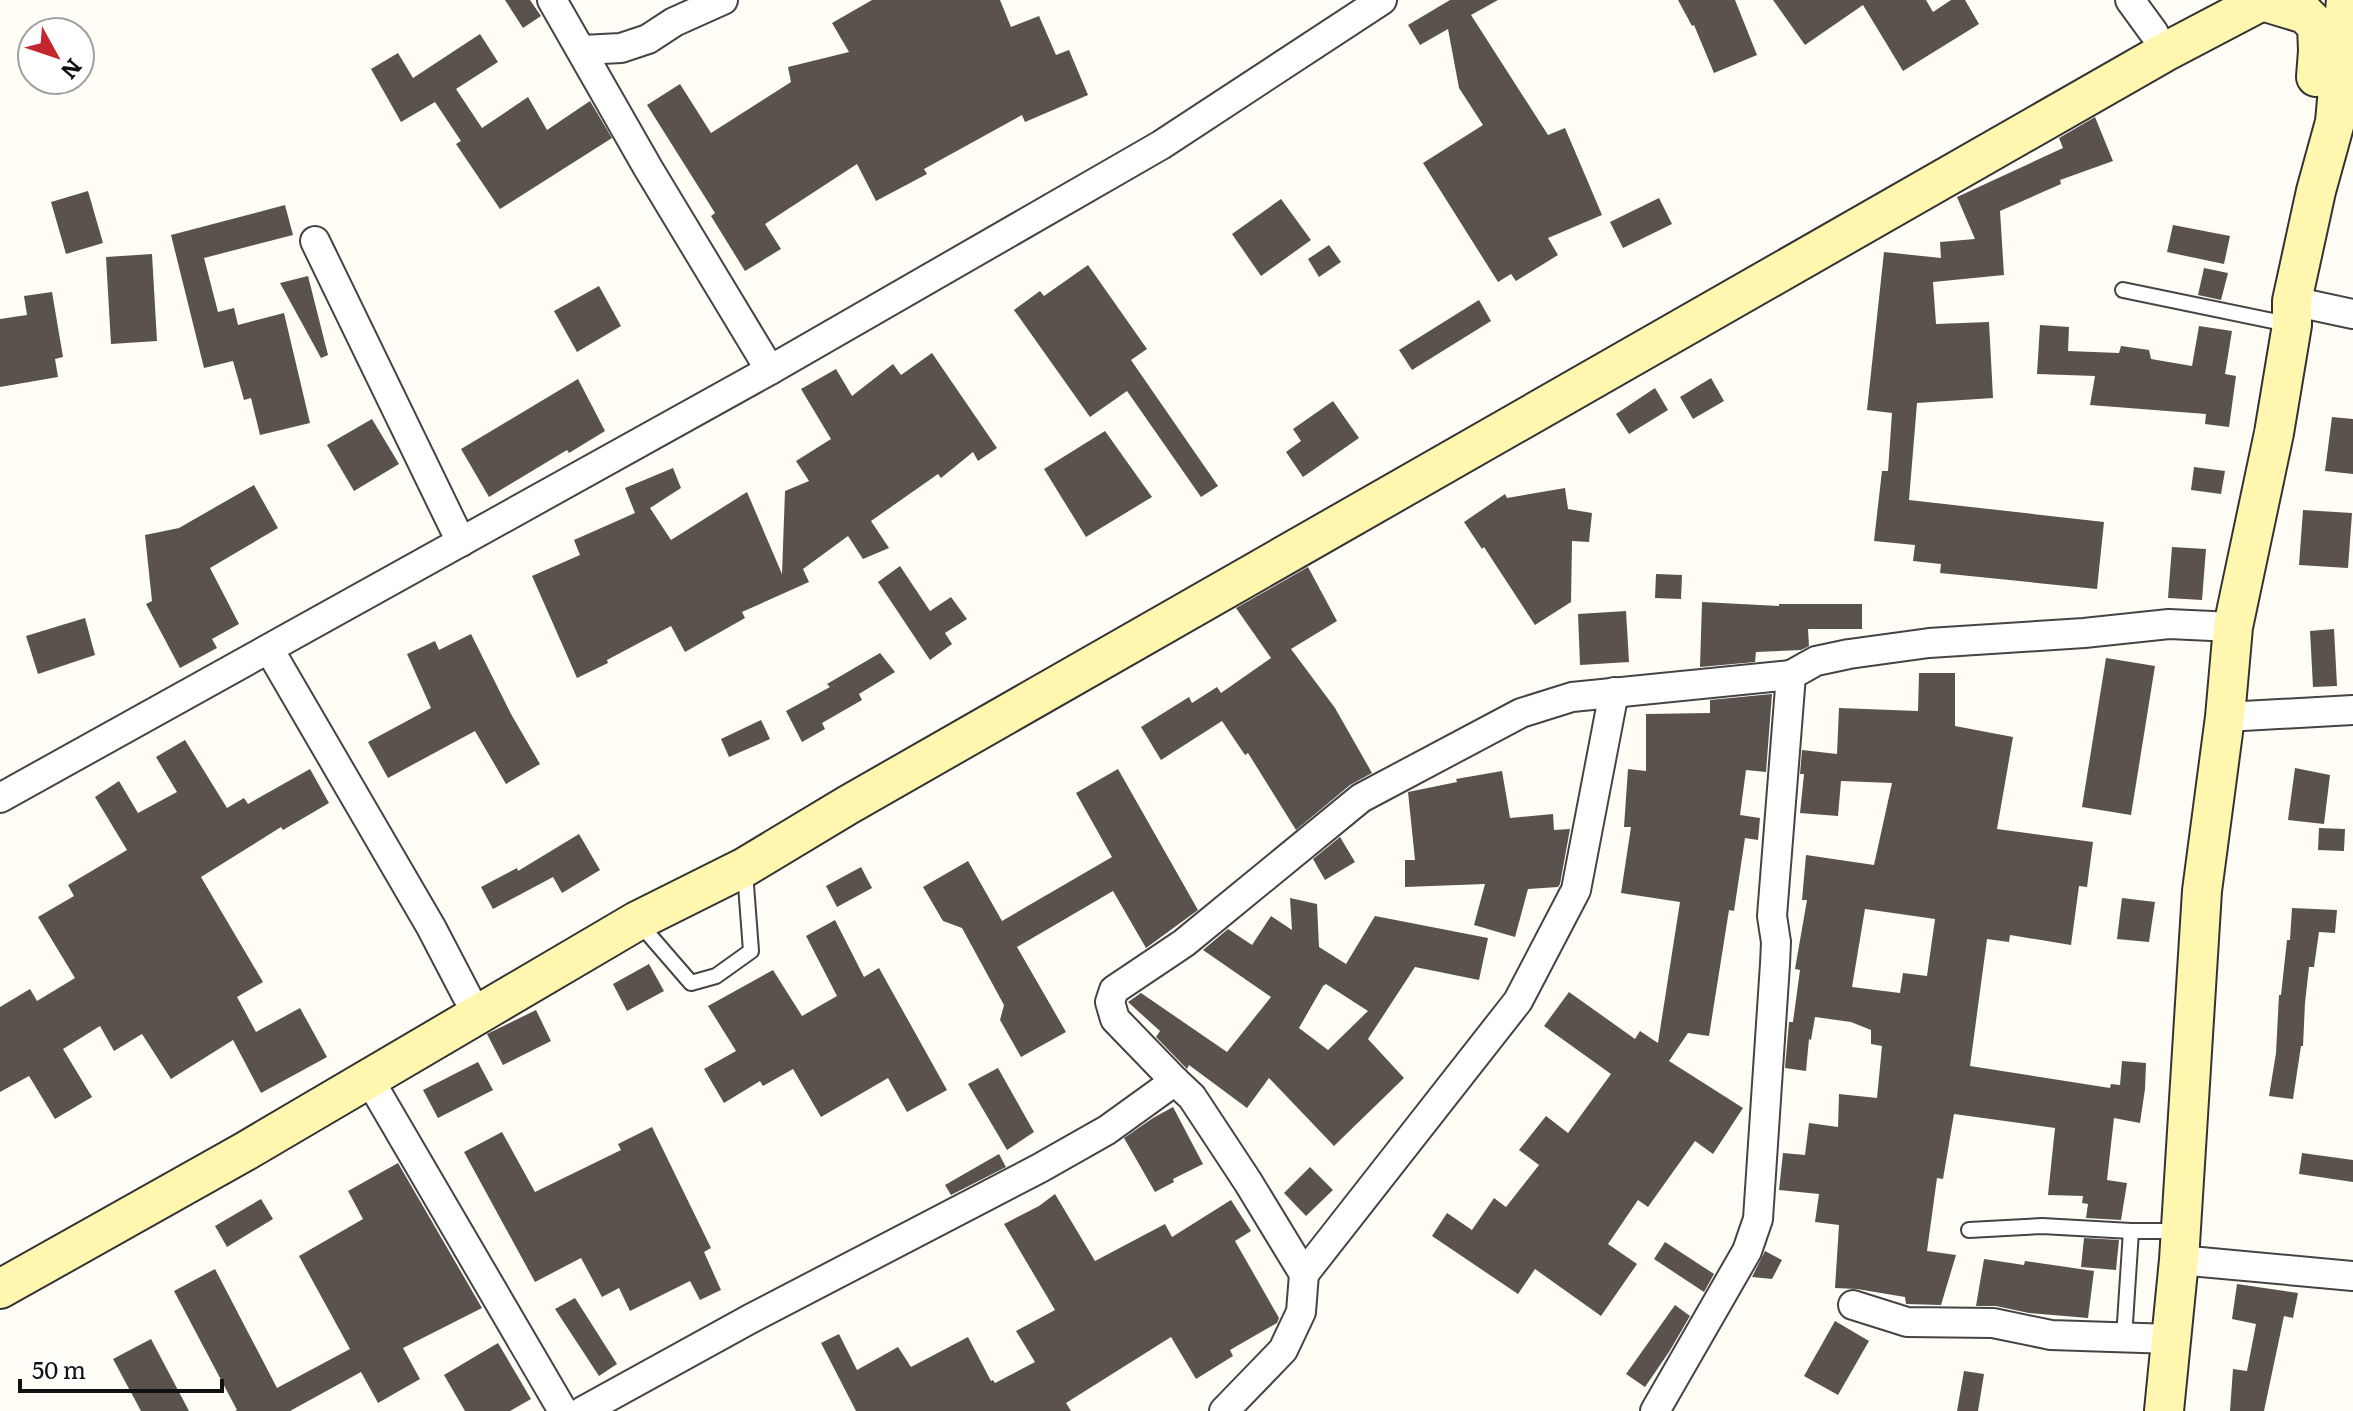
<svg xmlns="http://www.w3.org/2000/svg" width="2353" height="1411" font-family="Literata,serif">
<rect width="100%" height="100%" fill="#fffdf5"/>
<g fill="#5a524d" fill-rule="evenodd">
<polygon points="505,0 530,0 541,16 523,28"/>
<polygon points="872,0 1000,0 1011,27 1039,16 1056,55 1069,50 1088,95 1025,122 1022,115 924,169 927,174 876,201 857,164 765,224 781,249 745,271 711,216 715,213 647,105 680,84 711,133 791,82 788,67 849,52 832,23"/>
<polygon points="1450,0 1498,0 1471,15 1548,135 1565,128 1602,215 1548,238 1558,255 1516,281 1511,274 1498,282 1423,163 1483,125 1459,88 1448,29 1420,45 1408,25"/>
<polygon points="1678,0 1735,0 1757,55 1714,73 1694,25 1692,26"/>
<polygon points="1773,0 1926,0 1933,12 1951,0 1965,0 1979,24 1903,71 1863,5 1805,45"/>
<polygon points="480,34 498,62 456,89 482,128 528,97 547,130 590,101 612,138 500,209 456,144 461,141 435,102 401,122 371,69 398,53 413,78"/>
<polygon points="2095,117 2113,161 2060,180 2061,184 2000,211 2004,275 1933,282 1936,324 1989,322 1993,398 1917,403 1909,500 2104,522 2097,589 1940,573 1941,564 1913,561 1915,545 1874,541 1882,471 1888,471 1892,413 1867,410 1884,252 1941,258 1940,242 1975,239 1957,197 2063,148 2059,138"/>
<polygon points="88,191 103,243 66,254 51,202"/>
<polygon points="1659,198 1672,224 1623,248 1610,222"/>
<polygon points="1281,199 1311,240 1261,276 1232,234"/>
<polygon points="285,205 293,235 204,258 218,312 234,308 238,325 284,313 310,423 260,435 251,398 244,400 233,361 204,368 171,235"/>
<polygon points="2173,225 2230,236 2224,264 2167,252"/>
<polygon points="1329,245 1341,262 1319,277 1308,259"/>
<polygon points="152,254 157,341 111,344 106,257"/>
<polygon points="1088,265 1147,349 1131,360 1218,486 1201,497 1127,391 1090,417 1014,310 1040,291 1044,296"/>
<polygon points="2204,268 2228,273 2221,300 2198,295"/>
<polygon points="308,276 328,355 321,358 280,283"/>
<polygon points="599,286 621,326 577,352 554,311"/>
<polygon points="52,292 63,357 55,359 58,377 0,387 0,319 27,315 24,296"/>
<polygon points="1479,300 1491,321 1412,370 1399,350"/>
<polygon points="2040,325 2069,327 2068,351 2119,353 2121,346 2149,350 2151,359 2192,366 2199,326 2232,331 2225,374 2236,376 2229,427 2205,424 2206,414 2090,405 2095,376 2037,374"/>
<polygon points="932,353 997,448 978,461 973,452 941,478 938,474 871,521 889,548 863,559 848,536 803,569 809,582 742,612 745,618 685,652 671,626 607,660 608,663 577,678 532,576 580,555 574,540 635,513 625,488 673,468 681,488 650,508 671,540 747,492 782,574 785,491 809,481 796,461 831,439 801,389 836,369 852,396 893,364 901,375"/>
<polygon points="1711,378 1724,401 1693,419 1680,397"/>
<polygon points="578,379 605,431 569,453 567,450 489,497 461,449"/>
<polygon points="1655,388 1668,410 1629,434 1616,414"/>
<polygon points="1333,401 1359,438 1303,477 1286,452 1301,441 1293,429"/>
<polygon points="2332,417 2353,419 2353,474 2325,471"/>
<polygon points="372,419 399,464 354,491 327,445"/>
<polygon points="1105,431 1152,497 1086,537 1044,469"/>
<polygon points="2194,467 2225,471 2221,494 2191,490"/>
<polygon points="254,485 278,528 210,568 239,624 212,639 217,648 180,668 146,604 152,601 145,535 179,528"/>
<polygon points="1565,488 1568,509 1592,513 1589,542 1572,541 1571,602 1535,625 1484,547 1482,549 1464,522 1505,494 1507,498"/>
<polygon points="2303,510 2352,513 2348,568 2299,565"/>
<polygon points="2172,547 2206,549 2202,600 2168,598"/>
<polygon points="900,566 930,611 951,597 967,619 945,633 952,644 930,660 878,582"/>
<polygon points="1308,567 1337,621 1291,649 1335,708 1372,773 1350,785 1296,830 1248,753 1245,755 1222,721 1161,760 1141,727 1189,697 1192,703 1217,687 1221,693 1271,658 1236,608"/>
<polygon points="1656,574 1682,575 1681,599 1655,598"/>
<polygon points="1702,602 1779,606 1779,604 1862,604 1862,629 1808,629 1809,646 1801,650 1756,652 1755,662 1700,667"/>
<polygon points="1626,611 1629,662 1580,665 1578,614"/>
<polygon points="85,618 95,655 38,674 26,636"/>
<polygon points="2334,629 2337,686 2313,687 2310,631"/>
<polygon points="471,634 511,714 540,764 506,784 475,731 388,778 368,742 431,708 407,654 435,641 439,650"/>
<polygon points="880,653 895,672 859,694 862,700 822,723 825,729 802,742 786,711 830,687 827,684"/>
<polygon points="2106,658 2155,666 2131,815 2082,807"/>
<path d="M1919 673H1955V726L2013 737 1997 829 2093 842 2087 887 2079 886 2071 945 2010 935 2009 942 1987 939 1970 1066 2110 1088 2111 1084 2120 1085 2122 1061 2146 1063 2145 1089 2140 1123 2114 1118 2107 1180 2127 1183 2121 1220 2086 1218 2088 1204 2082 1203 2083 1196 2048 1195 2055 1128 1954 1114 1943 1179 1937 1178 1927 1251 1956 1255 1941 1305 1906 1304 1905 1297 1857 1289 1835 1288 1839 1225 1815 1222 1819 1194 1779 1190 1783 1153 1805 1155 1809 1123 1838 1127 1839 1094 1877 1098 1882 1046 1871 1044V1030L1851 1022 1815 1017 1811 1040 1809 1039 1806 1071 1785 1068 1789 1022H1793L1800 970 1795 969 1807 900H1802L1806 855 1874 865 1892 783 1841 781 1838 816 1800 813 1804 774H1800L1802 750 1837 754 1839 708 1918 711ZM1865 909 1935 919 1927 976 1903 973 1900 993 1852 987Z"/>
<polygon points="1772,694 1766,772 1746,770 1740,815 1760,818 1758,840 1745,838 1734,911 1729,910 1709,1036 1688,1033 1669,1061 1743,1108 1713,1154 1695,1141 1648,1207 1638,1200 1608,1244 1637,1264 1601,1316 1535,1269 1518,1294 1432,1236 1447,1213 1472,1230 1494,1198 1506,1207 1539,1165 1519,1150 1546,1116 1568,1133 1611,1074 1544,1026 1569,992 1635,1039 1640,1031 1658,1043 1680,902 1621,893 1631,827 1624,827 1628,769 1646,771 1646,714 1710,713 1710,700"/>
<polygon points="761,720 770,739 729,757 721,739"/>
<polygon points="185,740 227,808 244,798 248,804 310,769 329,803 283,830 281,827 201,877 263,982 237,997 256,1032 300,1008 327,1057 261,1093 233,1040 171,1079 142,1034 114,1051 100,1026 63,1049 92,1097 55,1119 29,1076 0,1092 0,1007 30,989 37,1001 75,978 38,917 74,896 68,885 127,850 95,797 119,781 138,813 177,792 156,757"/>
<polygon points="2295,768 2330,775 2324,824 2288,820"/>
<polygon points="1118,769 1198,910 1146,948 1113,891 1017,947 1066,1032 1021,1057 1000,1020 1004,1005 962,928 943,921 923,887 968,861 1002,921 1112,857 1076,793"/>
<polygon points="1502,771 1510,818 1553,814 1554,830 1570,829 1560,884 1558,887 1528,889 1515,937 1474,925 1485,884 1405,887 1405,860 1415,860 1408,792 1457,782 1456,779"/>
<polygon points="2319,828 2345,829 2344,851 2318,850"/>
<polygon points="579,834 600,870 562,893 553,877 493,909 481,887 517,868 518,871"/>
<polygon points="1340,837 1355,862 1325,880 1313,859"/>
<polygon points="861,867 872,888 837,907 826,886"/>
<path d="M1290 898 1317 904 1319 947 1346 964 1375 916 1488 938 1479 980 1415 967 1368 1039 1404 1078 1334 1146 1269 1078 1247 1108 1189 1065 1187 1069 1156 1037 1160 1031 1128 1002 1141 993 1227 1052 1271 997 1203 950 1228 929 1252 945 1271 916 1292 930ZM1326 984 1368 1011 1328 1050 1299 1028 1323 986Z"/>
<polygon points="2122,898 2155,902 2149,942 2117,939"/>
<polygon points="2292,908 2337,910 2335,933 2319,932 2314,967 2309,967 2305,1003 2303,1046 2301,1046 2293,1099 2269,1096 2276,1053 2279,995 2281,995 2287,940 2290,940"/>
<polygon points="835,920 864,977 879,968 947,1090 907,1112 888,1078 821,1117 793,1069 763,1086 760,1081 724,1103 704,1069 736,1051 708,1006 773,970 802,1016 837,996 806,936"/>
<polygon points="649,964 664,991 627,1011 613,984"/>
<polygon points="536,1010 551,1041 503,1065 487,1034"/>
<polygon points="478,1062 493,1090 438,1118 423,1090"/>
<polygon points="998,1068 1034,1132 1007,1150 968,1084"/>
<polygon points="1173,1107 1203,1164 1173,1179 1174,1182 1155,1192 1124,1138 1153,1118"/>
<polygon points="652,1127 711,1248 704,1252 721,1290 700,1300 690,1281 630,1311 619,1288 602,1297 581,1258 535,1282 464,1152 502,1132 535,1192 621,1150 618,1144"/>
<polygon points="2302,1153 2353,1160 2353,1182 2299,1174"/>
<polygon points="999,1154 1006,1167 951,1195 945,1185"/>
<polygon points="398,1163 482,1308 403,1348 420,1379 378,1403 361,1372 290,1411 235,1411 237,1410 174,1291 215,1269 277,1388 350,1349 299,1256 363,1219 348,1191"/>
<polygon points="1310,1167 1333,1190 1306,1216 1284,1193"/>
<polygon points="1055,1194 1095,1261 1165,1224 1172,1237 1231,1200 1251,1231 1235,1241 1279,1318 1277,1323 1230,1350 1233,1356 1196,1379 1171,1337 1066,1403 1071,1411 856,1411 821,1343 839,1334 857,1370 898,1347 911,1367 968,1337 991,1381 993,1380 995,1383 1035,1362 1016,1331 1055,1310 1004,1224 1039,1206"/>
<polygon points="261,1199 273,1219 227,1247 215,1226"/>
<polygon points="2084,1238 2119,1240 2116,1270 2081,1267"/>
<polygon points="1665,1242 1714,1274 1704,1292 1654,1259"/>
<polygon points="1765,1251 1782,1260 1772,1279 1752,1277"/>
<polygon points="1984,1259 2024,1265 2025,1261 2094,1271 2088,1318 2029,1313 1996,1306 1976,1306"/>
<polygon points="2237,1284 2298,1293 2293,1318 2284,1316 2264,1411 2230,1411 2233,1369 2247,1371 2256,1324 2232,1319"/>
<polygon points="575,1298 617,1364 599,1376 555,1309"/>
<polygon points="1675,1305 1690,1316 1669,1352 1645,1387 1626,1374"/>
<polygon points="1835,1321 1869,1341 1838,1395 1804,1376"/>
<polygon points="151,1339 189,1411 141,1411 113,1359"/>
<polygon points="498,1343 531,1399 510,1411 465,1411 444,1375"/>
<polygon points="1964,1371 1984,1374 1978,1411 1957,1411"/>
</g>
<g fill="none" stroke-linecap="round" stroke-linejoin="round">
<defs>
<g id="lane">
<polyline points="2123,290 2292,325"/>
<polyline points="639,923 691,983 716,976 751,951 745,872"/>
<polyline points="1969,1230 2042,1226 2131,1231 2181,1231"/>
<polyline points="2124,1338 2131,1231"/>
</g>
<g id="street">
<polyline points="552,0 648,168 770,370"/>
<polyline points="2130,0 2154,33"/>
<polyline points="582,50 621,48 648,39 674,22 723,0"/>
<polyline points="315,241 461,542"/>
<polyline points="2292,301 2353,314"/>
<polyline points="269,649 431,927 467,996"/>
<polyline points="2225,717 2353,710"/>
<polyline points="0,798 770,370 1161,145 1382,0"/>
<polyline points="369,1079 563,1411"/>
<polyline points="1175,1081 1192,1097 1248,1182 1304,1274 1301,1312 1283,1350 1224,1411"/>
<polyline points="2179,1260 2353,1276"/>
<polyline points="1304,1274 1518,1001 1576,890 1614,692"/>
<polyline points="1853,1305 1907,1322 1993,1323 2051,1335 2172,1339"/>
<polyline points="583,1411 750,1319 1040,1168 1107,1130 1175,1081 1115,1019 1110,1002 1114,990 1184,943 1361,798 1521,713 1572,697 1791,675"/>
<polyline points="1655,1411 1747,1251 1758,1219 1775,964 1776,942 1772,916 1791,675 1816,661 1849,654 1929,643 2084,633 2169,624 2233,627"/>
</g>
<g id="secondary">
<polyline points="2262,1 2305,14 2317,26 2318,51 2316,77"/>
<polyline points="0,1289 244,1152 637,921 745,867 848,805 2165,52 2264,0"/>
<polyline points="2164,1411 2179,1260 2202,891 2225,717 2233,627 2274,433 2292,325 2292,301 2316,191 2335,122 2346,0"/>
</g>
</defs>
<use href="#lane" stroke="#444" stroke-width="18"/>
<use href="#street" stroke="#444" stroke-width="32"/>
<use href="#secondary" stroke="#333" stroke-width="42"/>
<use href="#lane" stroke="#fff" stroke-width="14"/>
<use href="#street" stroke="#fff" stroke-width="28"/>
<use href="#secondary" stroke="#fff6b0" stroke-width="38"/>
</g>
<g transform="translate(56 56) rotate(130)"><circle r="38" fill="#ffffff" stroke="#a0a0a0" stroke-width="2"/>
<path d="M0-6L14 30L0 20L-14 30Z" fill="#c4262e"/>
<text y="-12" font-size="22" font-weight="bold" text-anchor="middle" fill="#111111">N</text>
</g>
<path d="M20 1379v12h202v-12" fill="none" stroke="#111111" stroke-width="4"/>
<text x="32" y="1379" font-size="24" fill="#111111" stroke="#ffffff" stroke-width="6" paint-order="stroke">50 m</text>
</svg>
